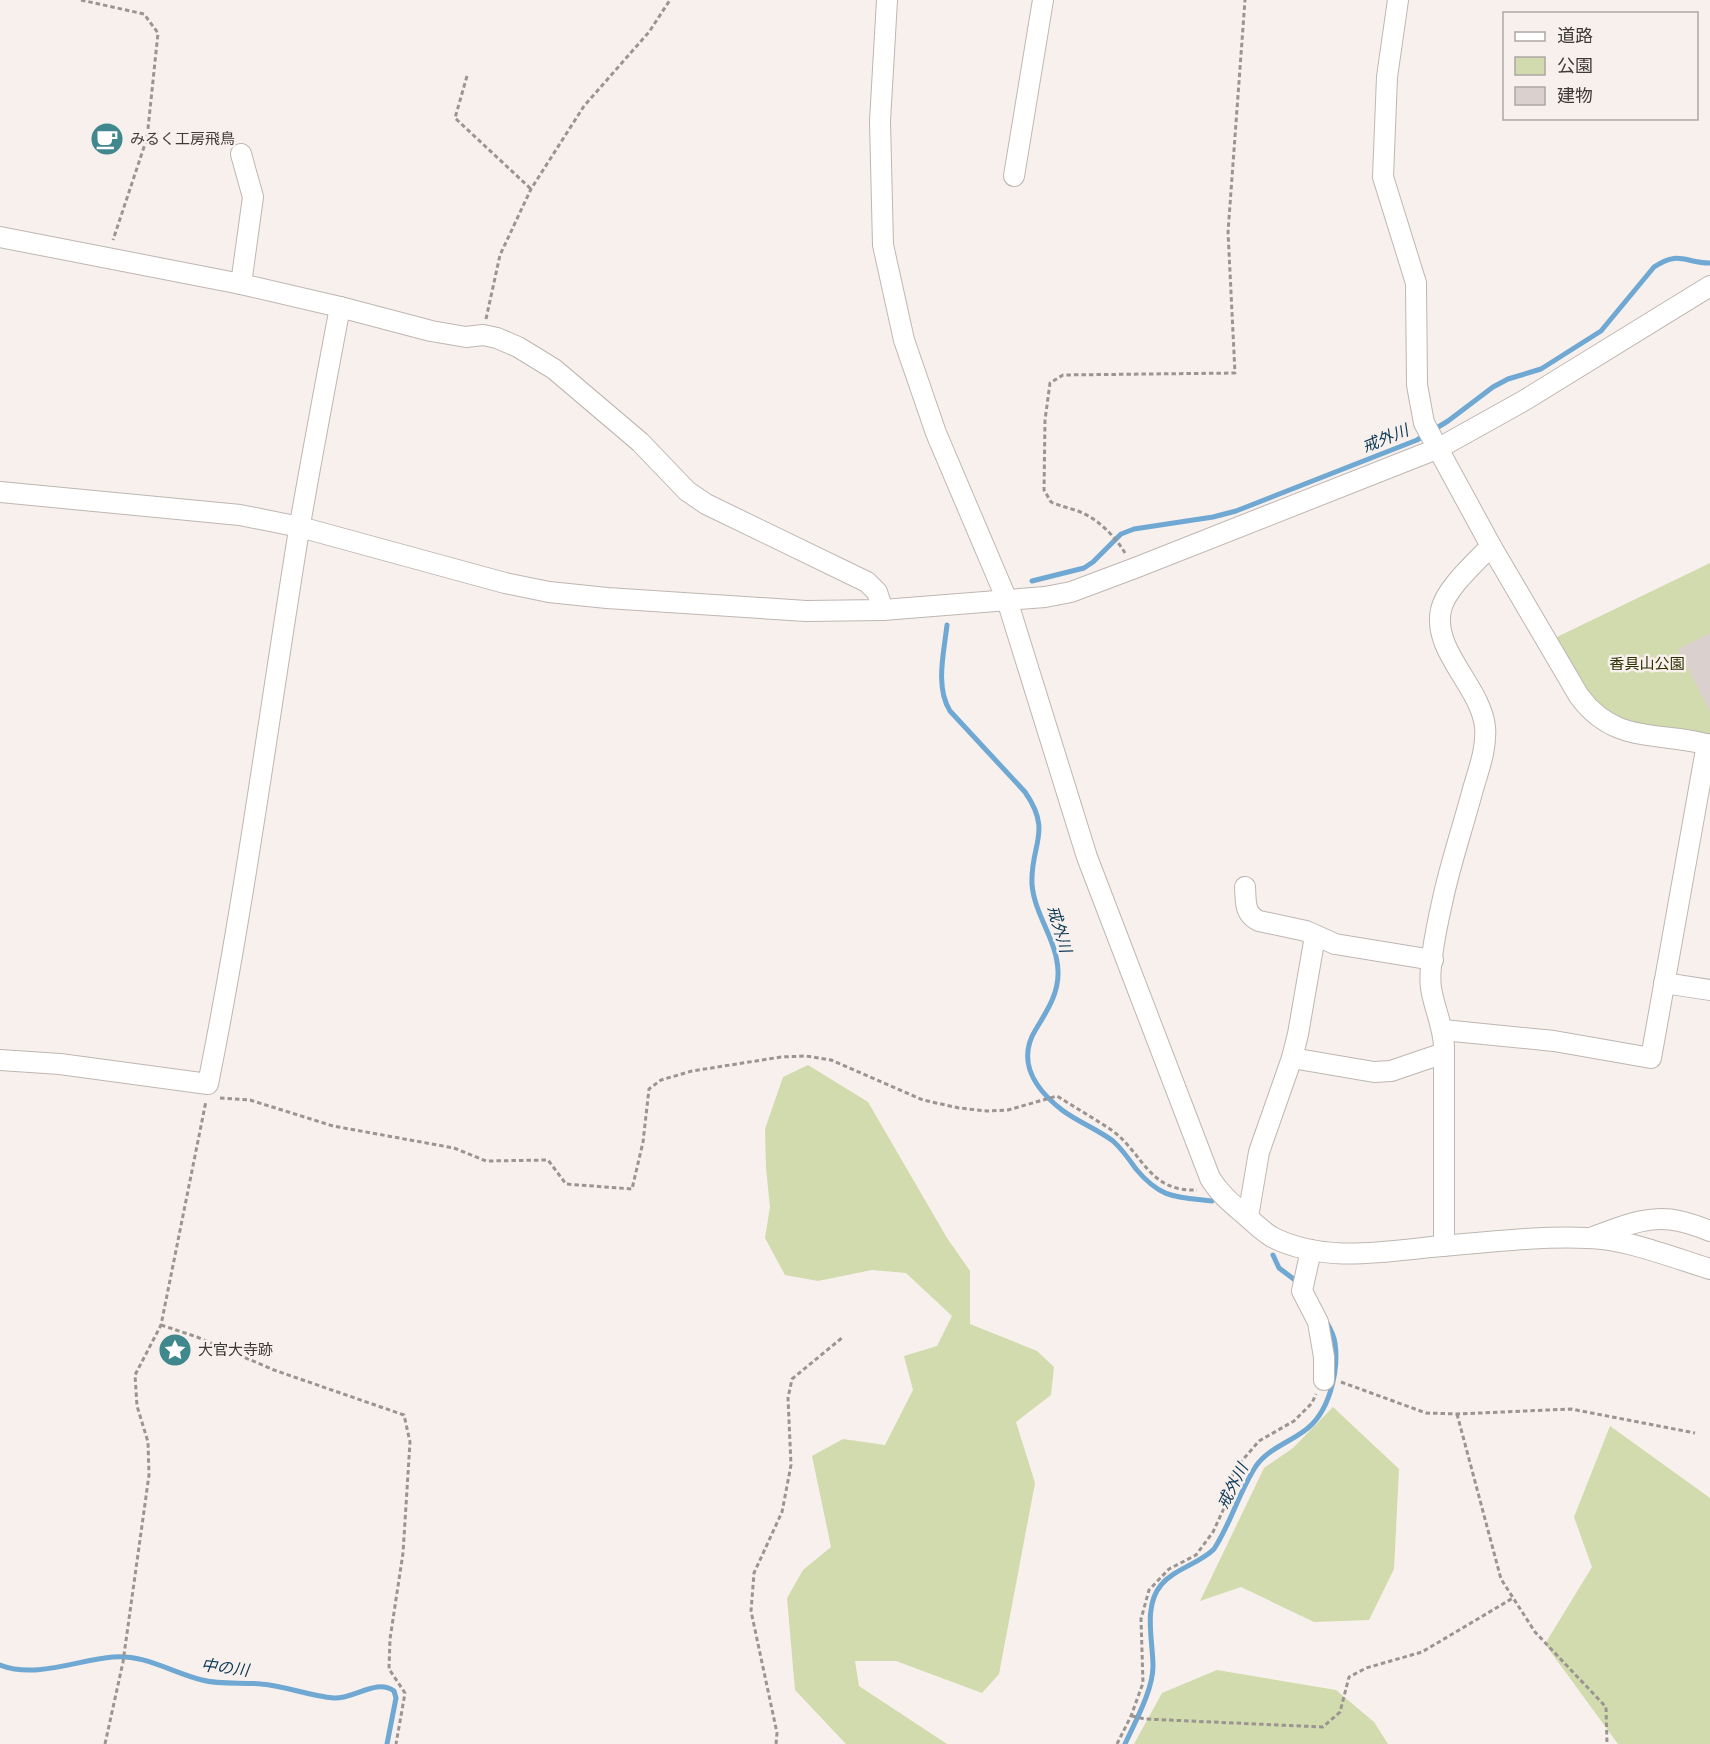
<svg xmlns="http://www.w3.org/2000/svg" width="1710" height="1744" font-family="Montserrat,'Noto Sans JP',sans-serif">
<rect width="100%" height="100%" fill="#f8f0ec"/>
<g fill="#d2dbad">
<polygon points="1710,563 1710,738 1617,724 1591,701 1557,637"/>
<polygon points="808,1065 868,1102 947,1238 970,1271 970,1324 1037,1351 1054,1367 1051,1395 1016,1422 1035,1483 999,1674 982,1693 896,1661 855,1661 859,1686 947,1744 846,1744 795,1690 787,1598 803,1570 831,1547 812,1456 843,1439 885,1445 913,1390 904,1356 937,1346 952,1316 906,1273 872,1270 818,1281 785,1275 765,1238 770,1207 766,1168 765,1129 783,1077"/>
<polygon points="1333,1407 1399,1469 1394,1569 1369,1620 1314,1622 1241,1587 1200,1601 1264,1468 1293,1448"/>
<polygon points="1610,1426 1710,1498 1710,1744 1618,1744 1545,1644 1592,1567 1574,1517"/>
<polygon points="1217,1670 1336,1690 1374,1722 1388,1744 1134,1744 1162,1693"/>
</g>
<g fill="none" stroke-linecap="round" stroke-linejoin="round">
<g stroke="#6fa8d2" stroke-width="5">
<path d="M1032 581 1084 568 1093 562 1121 534 1134 529 1213 517 1236 511 1417 440 1448 421 1493 387 1508 379 1541 369 1601 331 1654 267C1679 250 1685 263 1710 263"/>
<path d="M947 625C944 652 935 687 950 711L1025 792C1053 832 1030 845 1032 884 1034 914 1057 940 1058 971 1059 993 1047 1011 1036 1029 1016 1061 1035 1089 1062 1110 1078 1122 1097 1129 1113 1141 1122 1149 1129 1159 1136 1169 1161 1199 1176 1197 1212 1201"/>
<polyline points="1273,1255 1279,1268 1299,1283"/>
<path d="M0 1665C36 1679 77 1660 113 1657 144 1654 173 1673 202 1680 221 1685 242 1682 261 1684 286 1686 309 1696 334 1698 354 1699 377 1678 394 1691L396 1698 387 1744"/>
<path d="M1125 1744C1135 1722 1153 1690 1153 1666 1153 1641 1143 1606 1161 1585 1174 1569 1199 1564 1214 1549 1231 1523 1239 1492 1256 1466 1268 1449 1288 1443 1304 1431 1329 1414 1339 1372 1335 1343 1334 1335 1330 1328 1326 1321"/>
</g>
</g>
<polygon fill="#dad1ce" points="1710,633 1710,712 1678,649"/>
<g fill="none" stroke-linecap="round" stroke-linejoin="round">
<defs>
<g id="minor">
<path d="M887 0 880 121 883 245 904 340 936 433 1007 600 1087 857 1210 1178C1219 1193 1231 1203 1244 1214 1253 1222 1262 1231 1272 1237 1325 1264 1386 1251 1442 1246 1490 1242 1539 1236 1587 1238 1624 1238 1674 1258 1710 1269"/>
<path d="M1398 0 1387 77 1383 177 1416 283 1417 385 1424 423 1491 546 1579 696C1615 745 1659 731 1710 745"/>
<polyline points="241,154 253,197 241,284"/>
<polyline points="1014,176 1043,0"/>
<polyline points="0,237 241,284 340,307 431,331 466,337 483,335 497,338 518,347 554,369 640,442 687,491 706,504 867,582 877,592 883,610"/>
<polyline points="0,492 240,515 300,527 505,583 549,592 607,598 806,611 883,610 1045,597 1071,592 1135,568 1439,448 1525,400 1710,286"/>
<path d="M1245 887C1246 902 1244 914 1259 921L1306 931 1335 944 1433 960"/>
<polyline points="1664,983 1710,990"/>
<polyline points="1443,1030 1554,1041 1651,1058 1707,744"/>
<polyline points="1292,1058 1374,1072 1391,1071 1444,1053"/>
<path d="M0 1060 60 1064 208 1084C245 900 269 715 299 530 312 455 326 381 340 307"/>
<polyline points="1248,1217 1259,1152 1292,1058 1298,1034 1315,936"/>
<path d="M1593 1237C1621 1227 1649 1214 1679 1221 1689 1223 1700 1227 1710 1231"/>
<path d="M1444 1246V1046C1443 1025 1434 1008 1431 988 1428 967 1437 925 1442 903 1450 864 1463 827 1473 789 1479 769 1487 747 1485 727 1481 687 1432 651 1441 610 1445 589 1476 562 1491 546"/>
<polyline points="1311,1250 1302,1291 1318,1322 1324,1357 1324,1380"/>
</g>
</defs>
<use href="#minor" stroke="#beb6b2" stroke-width="22"/>
<g stroke="#9b9592" stroke-width="3" stroke-dasharray="4.5 3" stroke-linecap="butt">
<polyline points="81,0 144,14 158,33 147,138 113,240"/>
<polyline points="467,76 455,118 531,189"/>
<polyline points="486,319 500,255 531,189 584,106 649,32 670,0"/>
<path d="M1125 553C1115 536 1097 518 1078 511 1069 508 1060 506 1051 502L1044 490 1045 420 1050 383 1063 375 1235 373 1228 232 1245 0"/>
<path d="M220 1098 250 1100 333 1126 454 1148 486 1161 548 1160 566 1184 632 1189 643 1142 649 1089 661 1080 692 1071 781 1057 806 1056 831 1060 923 1100 959 1108 987 1111 1008 1110 1057 1096C1076 1108 1095 1119 1113 1131 1144 1155 1149 1192 1197 1190"/>
<polyline points="161,1325 197,1337 274,1370 404,1415 410,1442 403,1553 390,1639 389,1669 405,1693 396,1744"/>
<polyline points="1341,1382 1426,1413 1457,1414 1571,1409 1695,1433"/>
<polyline points="1457,1414 1501,1579 1535,1632 1606,1707 1607,1744"/>
<polyline points="1132,1716 1145,1719 1323,1727 1340,1712 1349,1677 1366,1668 1422,1652 1513,1598"/>
<polyline points="105,1744 123,1662 149,1475 148,1442 137,1406 135,1375 161,1325 206,1101"/>
<polyline points="776,1744 777,1733 751,1611 754,1573 782,1512 791,1465 788,1398 792,1379 843,1337"/>
<polyline points="1117,1744 1131,1716 1143,1683 1141,1619 1149,1590 1169,1569 1196,1555 1213,1532 1225,1506 1234,1470 1259,1441 1294,1421 1312,1403 1316,1394"/>
</g>
<use href="#minor" stroke="#fff" stroke-width="20"/>
</g>
<defs>
<symbol id="cafe-disc" viewBox="-11 -11 22 22"><circle r="9.5" fill="#40888d" stroke="#f8f0ec"/><path d="M-5.5-4.5H6V0H3Q3 3.5 0 3.5H-2.5Q-5.5 3.5-5.5 0ZM3-3.2v2h1.7v-2ZM-6 4.5H4V6H-6Z" fill="#fff"/></symbol>
<symbol id="sight-disc" viewBox="-11 -11 22 22"><circle r="9.5" fill="#40888d" stroke="#f8f0ec"/><path d="M0-6L1.8-2.2L6-1.7L2.9 1.2L3.7 5.4L0 3.3L-3.7 5.4L-2.9 1.2L-6-1.7L-1.8-2.2Z" fill="#fff"/></symbol>
</defs>
<g fill-rule="evenodd">
<use href="#cafe-disc" x="88" y="120" width="38" height="38"/>
<use href="#sight-disc" x="156" y="1331" width="38" height="38"/>
</g>
<g text-anchor="middle" stroke-width="5" stroke-linejoin="round" paint-order="stroke">
<g font-size="15" fill="#3d3a38" stroke="#f8f0ec" text-anchor="start">
<text x="130" y="144">みるく工房飛鳥</text>
<text x="198" y="1355">大官大寺跡</text>
</g>
<g font-size="15" fill="#2a3000" stroke="#f8f0ec">
<text x="1647" y="669">香具山公園</text>
</g>
<g font-size="16" font-style="italic" fill="#0b3956" stroke="#f8f0ec">
<text transform="translate(1385 438) rotate(-22)" y="6">戒外川</text>
<text transform="translate(1060 929) rotate(74)" y="6">戒外川</text>
<text transform="translate(1232 1486) rotate(-63)" y="6">戒外川</text>
<text transform="translate(225 1667) rotate(7)" y="6">中の川</text>
</g>
</g>
<rect x="1503" y="12" width="195" height="108" fill="#f8f0ec" stroke="#ada7a4" stroke-width="1.5"/>
<rect x="1515" y="32" width="30" height="9" fill="#ffffff" stroke="#ada7a4" stroke-width="1.5"/>
<text x="1557" y="42" font-size="18" fill="#3d3a38">道路</text>
<rect x="1515" y="57" width="30" height="18" fill="#d2dbad" stroke="#ada7a4" stroke-width="1.5"/>
<text x="1557" y="72" font-size="18" fill="#3d3a38">公園</text>
<rect x="1515" y="87" width="30" height="18" fill="#dad1ce" stroke="#ada7a4" stroke-width="1.5"/>
<text x="1557" y="102" font-size="18" fill="#3d3a38">建物</text>
</svg>
